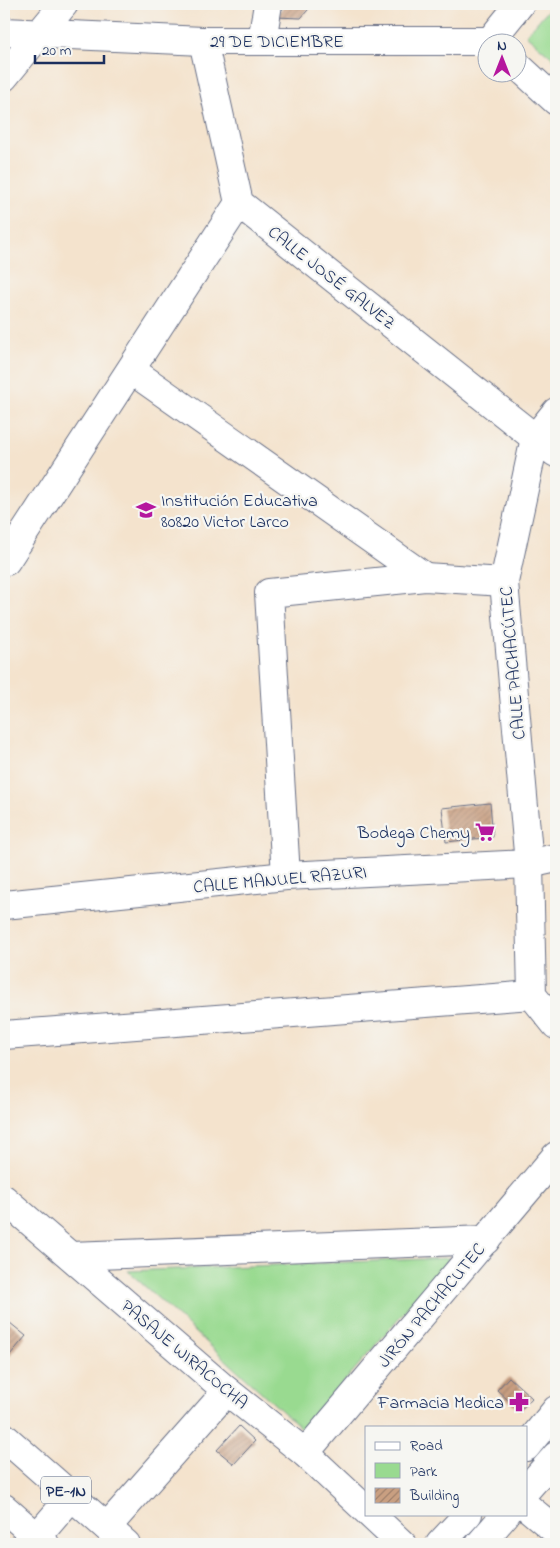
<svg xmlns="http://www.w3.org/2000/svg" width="560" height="1548" font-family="'Indie Flower',sans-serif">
<defs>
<pattern id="building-hatch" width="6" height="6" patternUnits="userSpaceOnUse" patternTransform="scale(1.25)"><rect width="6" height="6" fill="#c99f81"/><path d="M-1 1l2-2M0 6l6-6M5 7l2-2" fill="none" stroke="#a2826d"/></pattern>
</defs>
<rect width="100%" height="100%" fill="#f6f6f2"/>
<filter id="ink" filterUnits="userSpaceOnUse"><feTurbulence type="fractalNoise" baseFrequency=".02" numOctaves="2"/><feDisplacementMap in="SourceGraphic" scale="10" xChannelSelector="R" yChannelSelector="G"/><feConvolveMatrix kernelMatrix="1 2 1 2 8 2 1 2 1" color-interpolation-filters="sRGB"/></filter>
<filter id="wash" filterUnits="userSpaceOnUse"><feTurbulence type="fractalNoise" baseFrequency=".0096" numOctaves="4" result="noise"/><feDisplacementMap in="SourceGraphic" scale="20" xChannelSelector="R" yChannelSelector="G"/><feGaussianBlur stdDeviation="1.12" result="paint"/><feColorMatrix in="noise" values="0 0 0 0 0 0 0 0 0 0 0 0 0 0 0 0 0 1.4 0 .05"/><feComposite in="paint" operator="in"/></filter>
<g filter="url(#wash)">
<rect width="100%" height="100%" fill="#f4e3cd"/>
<g fill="#99da90" stroke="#5a8477">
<polygon points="553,4 556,4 556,61 526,35"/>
<polygon points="450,1258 303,1430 128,1271"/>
</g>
<g id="blocks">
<g fill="url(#building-hatch)">
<polygon points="287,4 313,4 301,18 275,17"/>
<polygon points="490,803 493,837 446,842 442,808"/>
<polygon points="4,1318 26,1336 4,1362"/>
<polygon points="509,1377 532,1398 520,1411 497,1390"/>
<polygon points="239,1426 255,1441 234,1464 217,1450"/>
</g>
</g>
</g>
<g filter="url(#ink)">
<use href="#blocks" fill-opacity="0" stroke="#676e85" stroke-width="1"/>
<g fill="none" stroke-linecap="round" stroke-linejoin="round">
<defs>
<g id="minor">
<polyline points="4,32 203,41 490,41"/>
<polyline points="203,41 239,203 535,438 556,453"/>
<polyline points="262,41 268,4"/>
<polyline points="490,41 520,4"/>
<polyline points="518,66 556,101"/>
<polyline points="4,77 64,4"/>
<polyline points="131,370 425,577"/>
<polyline points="556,412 535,438 504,582 529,864 532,995 556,1025"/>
<polyline points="4,561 6,561 239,203"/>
<polyline points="286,876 269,593 425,577 504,582"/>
<polyline points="4,905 286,876 529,864 556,858"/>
<polyline points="4,1035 532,995"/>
<polyline points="4,1199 227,1391 305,1453 366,1510"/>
<polyline points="71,1256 486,1240"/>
<polyline points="526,1447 556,1410"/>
<polyline points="305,1453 556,1156"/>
<polyline points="526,1490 556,1456"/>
<polyline points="526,1506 556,1531"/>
<polyline points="4,1508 45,1544"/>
<polyline points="370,1514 402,1544"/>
<polyline points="107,1527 227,1391"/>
<polyline points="31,1544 72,1496"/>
<polyline points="440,1544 468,1514"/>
<polyline points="480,1544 506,1514"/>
</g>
<polyline id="highway" points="4,1437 126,1544"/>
</defs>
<use href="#minor" stroke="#676e85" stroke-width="30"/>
<use href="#highway" stroke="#676e85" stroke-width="30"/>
<use href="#minor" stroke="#fff" stroke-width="28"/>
<use href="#highway" stroke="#fff" stroke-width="28"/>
</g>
</g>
<defs>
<symbol id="school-bare" viewBox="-9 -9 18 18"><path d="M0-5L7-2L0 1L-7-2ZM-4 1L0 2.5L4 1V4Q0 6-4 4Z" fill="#b5179e" stroke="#f6f6f2" stroke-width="2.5" paint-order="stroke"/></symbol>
<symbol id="supermarket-bare" viewBox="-9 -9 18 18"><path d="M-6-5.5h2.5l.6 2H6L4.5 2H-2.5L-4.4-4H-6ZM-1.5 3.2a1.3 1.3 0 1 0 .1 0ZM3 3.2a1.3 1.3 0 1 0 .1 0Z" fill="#b5179e" stroke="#f6f6f2" stroke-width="2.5" paint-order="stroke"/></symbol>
<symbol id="pharmacy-bare" viewBox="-9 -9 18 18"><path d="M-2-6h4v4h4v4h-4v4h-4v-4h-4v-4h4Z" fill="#b5179e" stroke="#f6f6f2" stroke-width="2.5" paint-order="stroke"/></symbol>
</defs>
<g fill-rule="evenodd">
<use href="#school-bare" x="132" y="496" width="28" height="28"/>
<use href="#supermarket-bare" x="471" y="818" width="28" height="28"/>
<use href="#pharmacy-bare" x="505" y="1388" width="28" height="28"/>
</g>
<g text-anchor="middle" stroke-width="4.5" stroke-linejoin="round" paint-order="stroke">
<rect fill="#f6f6f2" stroke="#5d6b8a" stroke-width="1" x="41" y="1476.5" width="50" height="27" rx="4"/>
<g font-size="16" font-weight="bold" fill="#1b2f5e">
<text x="66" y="1496">PE-1N</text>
</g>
<g font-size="18" fill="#1b2f5e" stroke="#f6f6f2">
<text x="277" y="47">29 DE DICIEMBRE</text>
<text transform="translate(332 277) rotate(38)" y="6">CALLE JOSÉ GALVEZ</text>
<text transform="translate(512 663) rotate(-95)" y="6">CALLE PACHACÚTEC</text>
<text transform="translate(280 879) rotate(-5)" y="6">CALLE MANUEL RAZURI</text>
<text transform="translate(431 1305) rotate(-50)" y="6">JIRÓN PACHACUTEC</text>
<text transform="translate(185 1354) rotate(40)" y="6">PASAJE WIRACOCHA</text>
</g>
<g font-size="18" fill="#1b2f5e" stroke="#f6f6f2" text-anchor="end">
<text x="161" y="506" text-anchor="start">Institución Educativa<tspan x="161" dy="21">80820 Victor Larco</tspan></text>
<text x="470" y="838">Bodega Chemy</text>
<text x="504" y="1408">Farmacia Medica</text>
</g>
</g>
<rect width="560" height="1548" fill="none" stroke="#f6f6f2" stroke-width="20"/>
<rect x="365" y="1426" width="162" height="90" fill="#f6f6f2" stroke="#9ea6b7"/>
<rect x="375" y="1442" width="25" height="8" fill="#ffffff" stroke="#9ea6b7"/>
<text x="410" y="1450" font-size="15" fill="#1b2f5e">Road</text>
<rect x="375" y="1463" width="25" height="15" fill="#99da90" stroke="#9ea6b7"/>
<text x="410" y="1476" font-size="15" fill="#1b2f5e">Park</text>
<rect x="375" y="1488" width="25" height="15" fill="url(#building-hatch)" stroke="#9ea6b7"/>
<text x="410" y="1500" font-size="15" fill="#1b2f5e">Building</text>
<g transform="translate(502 58)"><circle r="24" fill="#f6f6f2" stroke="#9ea6b7"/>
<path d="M0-4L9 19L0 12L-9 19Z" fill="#b5179e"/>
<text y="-8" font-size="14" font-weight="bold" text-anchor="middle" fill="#1b2f5e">N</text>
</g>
<path d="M35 55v8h69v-8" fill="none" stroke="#1b2f5e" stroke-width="2.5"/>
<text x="42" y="55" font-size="15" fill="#1b2f5e" stroke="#f6f6f2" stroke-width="4" paint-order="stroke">20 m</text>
</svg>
